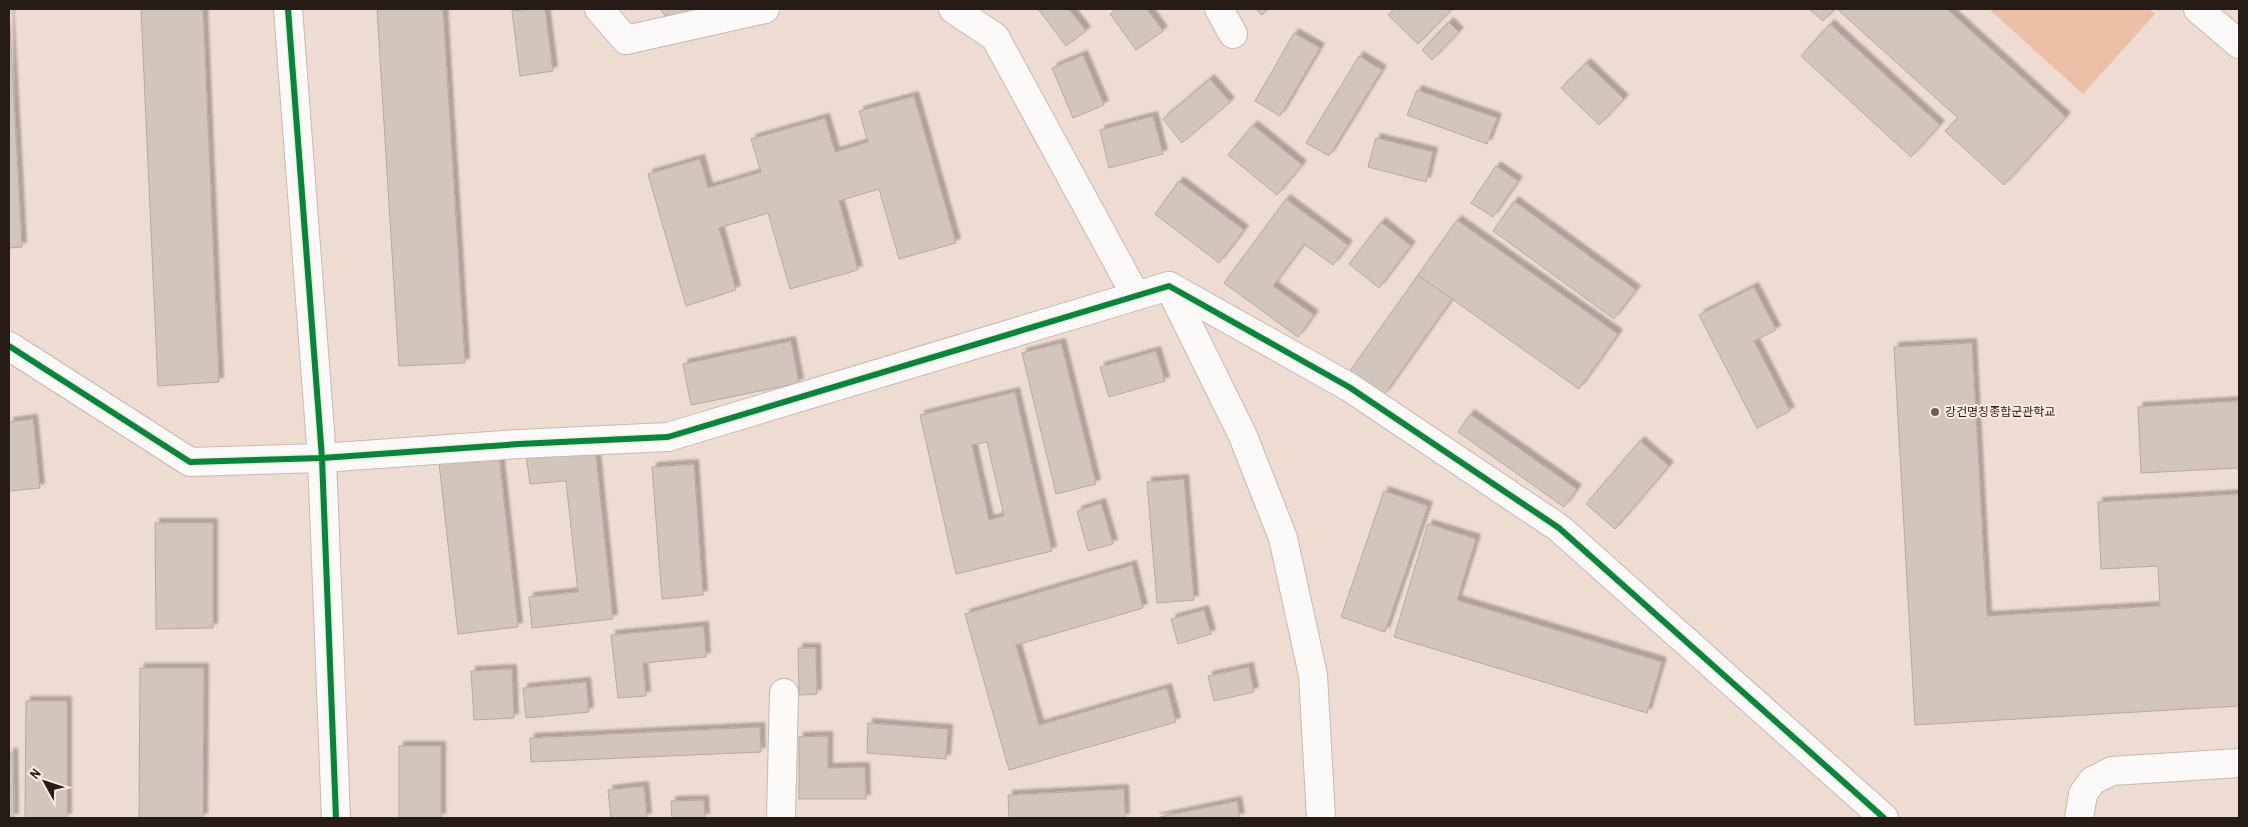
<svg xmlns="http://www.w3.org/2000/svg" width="2248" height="827" font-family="'Archivo Narrow','Noto Sans KR',sans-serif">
<defs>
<filter id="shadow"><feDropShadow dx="4.5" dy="-4.5" stdDeviation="1" flood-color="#0004"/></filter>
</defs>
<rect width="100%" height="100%" fill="#eedcd2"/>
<polygon fill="#ecc0a6" points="1989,9 2149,9 2155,14 2083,94"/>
<g fill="#d2c5bc" stroke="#b7a9a1" fill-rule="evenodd" filter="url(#shadow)">
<polygon points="9,9 22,247 9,248"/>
<polygon points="141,9 203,9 219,382 158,386"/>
<polygon points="377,9 443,9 465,363 399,366"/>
<polygon points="531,9 545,9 553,71 520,76 512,11"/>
<polygon points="660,9 690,9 671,23"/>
<polygon points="1038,9 1069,9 1086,31 1066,46"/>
<polygon points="1117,9 1147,9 1163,31 1136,50 1110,14"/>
<polygon points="1256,9 1268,9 1262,15"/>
<polygon points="1394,9 1452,9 1418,44 1388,15"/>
<polygon points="1809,9 1835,9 1823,21"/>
<polygon points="1837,9 1947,9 2066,117 2004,185 1945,131 1958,118"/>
<polygon points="1449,22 1459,32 1432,60 1422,50"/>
<polygon points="1830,24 1940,125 1911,157 1801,56"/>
<polygon points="1294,33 1320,48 1280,116 1255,101"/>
<polygon points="1083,55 1104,105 1073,118 1052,68"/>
<polygon points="1359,56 1382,70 1329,156 1306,143"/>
<polygon points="1586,63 1624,99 1599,125 1561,88"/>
<polygon points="1210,79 1230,102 1182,143 1163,119"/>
<polygon points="1417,90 1497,118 1487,144 1407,115"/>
<polygon points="914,96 956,243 899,259 879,189 839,201 858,270 790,289 768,213 719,228 736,290 686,306 648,174 700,159 708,188 761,172 751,139 825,118 835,152 868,142 859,111"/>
<polygon points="1153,116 1163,154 1109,168 1100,130"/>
<polygon points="1253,125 1302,165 1277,195 1228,155"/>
<polygon points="1376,138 1433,152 1426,182 1368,167"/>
<polygon points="1496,166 1518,181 1493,217 1471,203"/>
<polygon points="1179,181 1244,230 1219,263 1155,214"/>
<polygon points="1286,199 1348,245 1333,265 1304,244 1273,286 1314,315 1298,337 1224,283"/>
<polygon points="1514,201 1636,290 1614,319 1493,231"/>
<polygon points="1457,220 1618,334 1579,389 1418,275"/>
<polygon points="1381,222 1411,246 1379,288 1349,264"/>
<polygon points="1418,275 1452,299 1384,395 1350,371"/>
<polygon points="1754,287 1776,330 1754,341 1790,411 1757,428 1699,315"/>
<polygon points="791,341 799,383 691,405 683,364"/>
<polygon points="1061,343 1096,484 1056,494 1022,353"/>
<polygon points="1972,343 1987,616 2160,606 2158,566 2101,569 2098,502 2239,494 2239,706 1915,725 1894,347"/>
<polygon points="1156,351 1165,381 1109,397 1100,367"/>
<path d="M1015 392 1052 551 956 574 920 415ZM987 442 1004 516 989 520 972 445Z"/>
<polygon points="2239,401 2239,468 2141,473 2138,407"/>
<polygon points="1470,414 1577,489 1564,507 1458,432"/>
<polygon points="33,419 40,488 9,491 9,422"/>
<polygon points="1640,441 1669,466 1615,529 1586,504"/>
<polygon points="595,447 613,619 532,628 529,597 578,592 566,481 530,484 526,455"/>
<polygon points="499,456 518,627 458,634 439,463"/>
<polygon points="694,464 703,595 662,599 652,467"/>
<polygon points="1184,479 1194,600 1157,603 1147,482"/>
<polygon points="1384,491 1428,506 1385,632 1341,617"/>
<polygon points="1101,503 1113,544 1088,551 1077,511"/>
<polygon points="155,523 213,523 213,628 156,629"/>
<polygon points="1428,524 1476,539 1457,600 1662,662 1647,713 1394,637"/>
<polygon points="1132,565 1143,608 1016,645 1039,725 1167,688 1176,722 1009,770 965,614"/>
<polygon points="1204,610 1211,634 1178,644 1171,619"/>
<polygon points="704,626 706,657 643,663 646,696 618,698 611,635"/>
<polygon points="798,648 816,648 817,694 799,695"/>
<polygon points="1249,667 1254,692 1214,701 1208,676"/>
<polygon points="140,668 204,668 203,818 139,818"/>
<polygon points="512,669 514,718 474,720 471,671"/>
<polygon points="586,682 589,712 526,718 523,688"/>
<polygon points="26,701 67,701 67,818 25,818"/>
<polygon points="868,723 948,729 946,759 867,753"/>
<polygon points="760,727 761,752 531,762 530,738"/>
<polygon points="828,736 828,768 865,767 866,799 799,799 799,737"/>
<rect x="399" y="746" width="42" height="72"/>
<polygon points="9,753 13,753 14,818 9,818"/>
<polygon points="644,786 647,818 611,818 608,790"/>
<polygon points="1124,789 1125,818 1009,818 1008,795"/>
<polygon points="704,800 705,818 672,818 671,801"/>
<polygon points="1237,801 1240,818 1155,818"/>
</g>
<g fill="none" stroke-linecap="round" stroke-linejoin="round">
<defs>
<g id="minor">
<polyline points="288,9 322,458 336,818"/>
<polyline points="599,9 626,40 765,9"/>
<polyline points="953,9 995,37 1136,296"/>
<polyline points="1219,9 1233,34"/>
<polyline points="2198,9 2239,44"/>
<polyline points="1169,286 1243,436 1283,538 1313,675 1321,818"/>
<polyline points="9,346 190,462 322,458 519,444 668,437 1169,286 1349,387 1559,528 1884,818"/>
<polyline points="781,818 784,693"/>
<polyline points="2079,818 2083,794 2092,781 2112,771 2239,763"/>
</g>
</defs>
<use href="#minor" stroke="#c7b9b1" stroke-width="30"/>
<use href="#minor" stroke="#fcfaf8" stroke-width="28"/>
<defs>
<g id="cycleway">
<polyline points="288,9 322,458 336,818"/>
<polyline points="9,346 190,462 322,458 519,444 668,437 1169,286 1349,387 1559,528 1884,818"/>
</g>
</defs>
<use href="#cycleway" stroke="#fde9de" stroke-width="9"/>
<use href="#cycleway" stroke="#00873e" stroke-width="6"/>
</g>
<circle fill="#6d5f57" stroke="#fde9de" stroke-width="2" cx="1935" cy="412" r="5"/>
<g text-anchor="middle" stroke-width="4" stroke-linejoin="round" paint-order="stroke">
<g font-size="12" fill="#271c15" stroke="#fde9de" text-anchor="start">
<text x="1945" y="416">강건명칭종합군관학교</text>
</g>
</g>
<rect width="2248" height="827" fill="none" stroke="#271c15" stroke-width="20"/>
<g transform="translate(45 782) rotate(310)" stroke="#fde9de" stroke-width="4" paint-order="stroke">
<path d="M0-4L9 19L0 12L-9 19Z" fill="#271c15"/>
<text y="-8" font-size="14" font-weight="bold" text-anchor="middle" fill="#271c15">N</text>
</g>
</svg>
